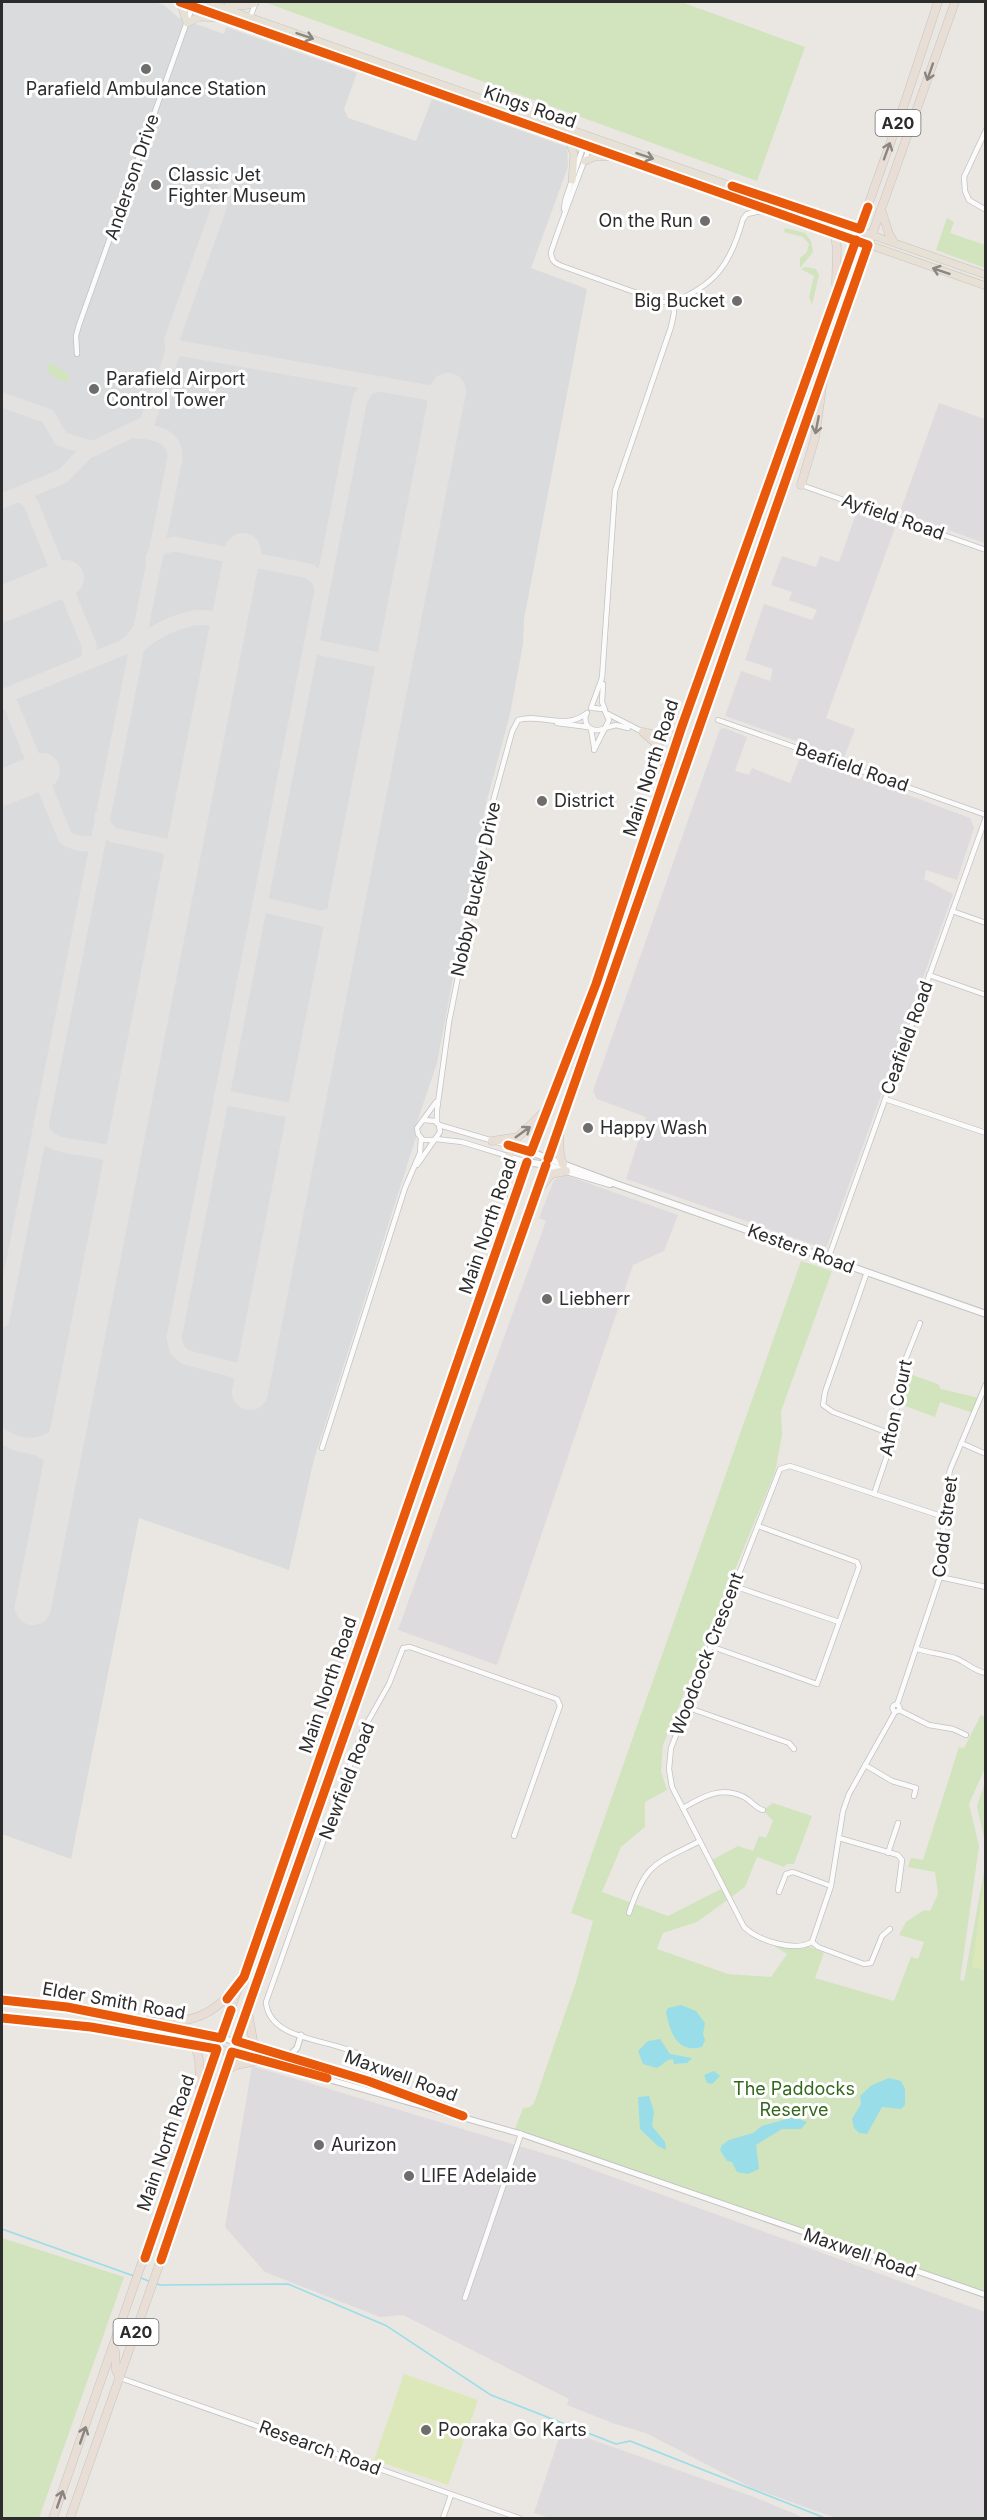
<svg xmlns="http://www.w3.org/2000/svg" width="987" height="2520" font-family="Inter,sans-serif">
<rect width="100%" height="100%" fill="#eae6e2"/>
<g fill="#dddbdd">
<polygon points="939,403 985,419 984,543 900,512"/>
<polygon points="857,511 896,525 826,718 855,729 844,758 725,716 741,671 770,681 773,669 745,660 764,604 812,620 817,610 789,600 792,592 771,585 782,556 816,567 820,556 839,562"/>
<polygon points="724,728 747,737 735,771 749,775 752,768 790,783 801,755 970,818 974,828 957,880 926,870 924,879 953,894 827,1246 823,1248 626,1179 646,1117 597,1099 593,1091 720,729"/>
<polygon points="565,1175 678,1215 664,1251 633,1265 497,1665 398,1630 546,1221 539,1218 554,1180"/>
<polygon points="252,2066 566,2160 985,2312 985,2518 836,2518 752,2488 646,2433 615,2424 567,2405 569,2399 403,2315 380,2317 265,2272 225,2227"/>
<polygon points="562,2429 754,2497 802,2517 802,2518 550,2518 534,2513"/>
</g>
<polygon fill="#dadbdd" points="2,2 154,2 164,5 179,18 224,34 226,27 357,73 344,109 348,118 416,141 432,99 567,147 568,167 531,268 587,289 524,619 523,644 510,714 485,808 437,1063 415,1128 416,1137 314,1459 289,1570 139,1518 71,1859 2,1834"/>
<g fill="#d1e4bd">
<polygon points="264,2 681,2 805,47 757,181"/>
<polygon points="947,218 954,222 950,233 985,245 985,268 936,250"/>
<polygon points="785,228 805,233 811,241 813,252 800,268 800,258 807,252 809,244 803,237 784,232"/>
<polygon points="805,267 816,269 819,275 812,305 809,297 814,276 801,269"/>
<polygon points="49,363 69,374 67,382 60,381 47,371"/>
<polygon points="801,1261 832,1271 781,1411 782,1435 775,1472 663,1745 661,1771 667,1790 645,1802 645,1827 621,1847 602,1892 668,1916 723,1888 710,1861 738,1846 753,1851 759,1836 766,1838 773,1821 763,1810 773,1803 812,1816 794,1864 787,1864 784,1867 757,1857 745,1887 697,1922 663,1933 657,1949 728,1974 771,1977 787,1954 773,1945 811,1947 824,1953 815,1978 894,2001 911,1957 918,1959 924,1942 899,1935 906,1922 924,1910 930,1911 938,1894 935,1872 908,1867 911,1858 923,1860 959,1747 964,1748 981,1715 985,1717 985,1768 969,1804 979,1846 960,1980 964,1981 985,1866 985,1842 977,1806 985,1782 985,2296 514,2132 523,2108 530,2107 534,2103 576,1982 593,1921 571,1913"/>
<polygon points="901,1371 938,1384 941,1389 979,1398 973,1413 940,1402 935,1417 897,1403"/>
<polygon points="2,2238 124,2277 39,2518 2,2518"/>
</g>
<g fill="#dce8ba">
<polygon points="985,1874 986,1874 985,1970 972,1967"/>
<polygon points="404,2374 478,2400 448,2485 374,2460"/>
</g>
<g fill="#99dde8">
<path d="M681 2005 696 2011 705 2023 703 2034 705 2040 702 2047C677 2054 670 2032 666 2012L668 2008Z"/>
<polygon points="660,2039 670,2054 692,2058 687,2063 674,2064 673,2059 668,2060 657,2068 643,2064 638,2051 648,2041"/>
<polygon points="714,2071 720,2076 712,2084 707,2083 704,2075"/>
<polygon points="889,2078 901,2081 905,2089 905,2105 901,2109 882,2107 867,2134 859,2133 854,2128 852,2119 861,2104 860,2096 872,2085"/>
<polygon points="649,2096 654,2112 652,2126 665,2142 666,2150 658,2146 640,2129 638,2097"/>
<polygon points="794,2117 807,2122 801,2129 782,2129 756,2145 759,2169 748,2174 737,2172 732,2162 727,2161 720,2150 722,2145 729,2140 753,2133 762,2126"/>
</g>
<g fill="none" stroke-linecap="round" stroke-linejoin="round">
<g stroke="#99dde8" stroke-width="1.5">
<polyline points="2,2229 134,2276"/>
<polyline points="141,2278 151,2282"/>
<polyline points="155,2283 160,2285 288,2284 387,2326 491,2395 616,2444 630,2441 825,2518"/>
</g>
<g stroke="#e4e2e0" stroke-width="15">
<polyline points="172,342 179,348 447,396"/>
<polyline points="429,393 440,401 444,414"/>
<polyline points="2,400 48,416 61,439 93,449"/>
<polyline points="17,495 24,496 30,502 89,645 90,656 85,663"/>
<polyline points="2,501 63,476 86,452 147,423 173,352 172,339 226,188"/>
<path d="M225 554C248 565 233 599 230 619"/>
<polyline points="153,558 161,547 174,544 309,571 319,578 322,591"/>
<path d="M30 593C44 587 58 583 57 566"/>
<polyline points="311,646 394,663"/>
<path d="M135 651C145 632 210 601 223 628 229 641 219 674 216 688"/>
<polyline points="2,697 122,648 132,641 138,632"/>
<path d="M2 698 11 705 65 837C72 843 90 847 97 841"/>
<path d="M7 786C21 780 33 773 44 787"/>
<polyline points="102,816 104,826 113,835 175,848 185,838 198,781"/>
<path d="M167 848C189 860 173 902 169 923"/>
<polyline points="260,904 332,921 339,934 335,961"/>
<path d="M325 917C346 915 347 897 351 880"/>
<polyline points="221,1097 305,1113"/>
<path d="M41 1123C43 1161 113 1136 119 1167 122 1181 112 1211 109 1226"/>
<path d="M105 1153C131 1152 133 1106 137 1086"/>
<path d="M2 1320 175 458C175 435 153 431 134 431"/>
<path d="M235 1370C259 1370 259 1341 263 1322"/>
<polyline points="253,1375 185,1357 177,1350 174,1338 360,399 368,387 381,384"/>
<polyline points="2,1436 15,1443 33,1447"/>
<path d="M24 1445C71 1449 73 1401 81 1366"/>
<path d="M37 1448C72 1461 53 1504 48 1531"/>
</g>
<g stroke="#e4e2e0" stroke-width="36">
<polyline points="2,604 66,578"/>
<polyline points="2,788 42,771"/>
<polyline points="250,1392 448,391"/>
<polyline points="33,1607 243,551"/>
</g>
<defs>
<g id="minor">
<polyline points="247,25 256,2"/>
<polyline points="986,130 964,177 965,191 969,200 986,210"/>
<path d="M590 137V146C577 181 563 216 551 252 551 260 554 263 562 266L662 302H673"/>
<polyline points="564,209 565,201 584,144 590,137"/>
<polyline points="77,354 76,336 79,325 194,2"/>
<polyline points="801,485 986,550"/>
<polyline points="603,684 602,702 605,710"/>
<path d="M591 708 602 678 615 491 671 327 674 313 673 302C716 285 731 263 743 219L747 214 766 210"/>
<polyline points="592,708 604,709 609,720 594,750"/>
<path d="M586 714C583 725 591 733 603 729"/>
<polyline points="608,714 643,732"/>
<polyline points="718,720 986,815"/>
<polyline points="557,723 588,727"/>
<polyline points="605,728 616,725 628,728"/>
<polyline points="591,729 594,747"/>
<polyline points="952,911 986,923"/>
<polyline points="929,975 986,995"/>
<polyline points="885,1099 986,1133"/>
<path d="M437 1123V1110L449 1022 492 805 512 732 518 720C541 713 565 731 587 713"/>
<polyline points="439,1125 531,1152"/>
<polyline points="436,1139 462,1142 527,1162"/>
<polyline points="434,1140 423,1140 418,1134 417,1128 436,1102"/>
<polyline points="417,1165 440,1132 439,1125 435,1121 424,1120"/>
<polyline points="828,1259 986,817"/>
<polyline points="867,1272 825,1392 823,1405 833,1412 894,1435"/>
<polyline points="961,1443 986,1454"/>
<polyline points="322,1448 405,1188 420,1153 421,1138"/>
<polyline points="874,1494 894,1435 900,1373 920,1323"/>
<polyline points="940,1577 986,1587"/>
<polyline points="734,1586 839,1622"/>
<polyline points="710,1646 817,1684 859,1567 857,1562 758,1526"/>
<path d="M917 1649C930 1653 943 1654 955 1658 966 1662 975 1672 986 1673"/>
<circle cx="896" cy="1708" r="3.5"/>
<polyline points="897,1705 940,1577 946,1489 950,1470 986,1384"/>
<polyline points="686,1707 789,1743 794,1749"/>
<polyline points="899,1710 929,1725 953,1729 966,1735"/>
<polyline points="865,1765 892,1781 916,1788 914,1796"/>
<path d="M683 1808C704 1796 721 1786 744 1797 752 1801 755 1808 763 1810"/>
<polyline points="839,1838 898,1855 902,1860 898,1890"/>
<polyline points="888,1853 898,1823"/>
<polyline points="779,1892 786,1874 793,1872 831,1886"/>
<path d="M629 1913C646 1862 655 1864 700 1841"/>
<path d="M812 1942C794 1952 759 1941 744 1927L672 1787 669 1769 671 1748 780 1469 790 1466 944 1517"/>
<polyline points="812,1942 831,1886 843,1811 849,1794 895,1712"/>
<polyline points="812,1942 818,1947 864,1964 871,1963 882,1936 890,1929"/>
<path d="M368 2081 371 2065C368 2062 364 2058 360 2055 334 2039 269 2042 266 2002L362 1732 389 1684 403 1648 410 1647 557 1699 560 1706 514 1836"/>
<polyline points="465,2298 521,2134"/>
<polyline points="120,2378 519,2518"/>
<polyline points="443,2518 451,2495"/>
</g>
<g id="tertiary">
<polyline points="221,2038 295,2057 436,2105"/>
<polyline points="232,2052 521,2134 986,2295"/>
<polyline points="289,2056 297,2048 301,2035"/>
</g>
<g id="secondary">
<polyline points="531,1152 616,1184 986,1314"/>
<polyline points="527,1162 546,1165 610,1184"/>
</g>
<g id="primary">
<polyline points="180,2 986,286"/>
<polyline points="180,2 187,23 199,17 218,18"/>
<polyline points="206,2 986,275"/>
<polyline points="228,5 243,6 255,3"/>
<polyline points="568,139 574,154 572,180"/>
<polyline points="585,161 594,157 615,157"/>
<polyline points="2,2000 67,2007 221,2038"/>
<polyline points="2,2018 134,2033 232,2052"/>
</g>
<g id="trunk">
<polyline points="881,209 889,234 893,241"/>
<polyline points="834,232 837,248 836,284"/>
<polyline points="801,485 815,438 823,380"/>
<polyline points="643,732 659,746 665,772"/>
<polyline points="647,733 666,737 676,735 679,730"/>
<polyline points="559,1135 560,1156 563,1164"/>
<polyline points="492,1141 518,1137 543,1113"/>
<polyline points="509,1156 512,1198"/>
<polyline points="541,1187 551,1174 566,1171"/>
<polyline points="248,2012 254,2046"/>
<path d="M142 2021C185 2023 209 2022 237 1985"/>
<polyline points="195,2045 199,2059 200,2088"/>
<polyline points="226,2071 236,2065 262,2060"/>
<polyline points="115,2351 116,2370 120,2378"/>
<polyline points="53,2518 201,2093 458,1365 527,1162 596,984 682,726 906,99 938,2"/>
<polyline points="70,2518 736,626 817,389 955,2"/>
</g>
</defs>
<use href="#minor" stroke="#c3c3c3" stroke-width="6"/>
<use href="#tertiary" stroke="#c3c3c3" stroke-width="7"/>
<use href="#secondary" stroke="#c3c3c3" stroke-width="8"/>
<use href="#primary" stroke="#c6c4c2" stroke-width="8"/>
<use href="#trunk" stroke="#c6c4c2" stroke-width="9"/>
<use href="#minor" stroke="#fcfbfb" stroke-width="4.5"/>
<use href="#tertiary" stroke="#fcfbfb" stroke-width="5"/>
<use href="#secondary" stroke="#fcfbfb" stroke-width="6"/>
<use href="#primary" stroke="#e7e0d5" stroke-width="7"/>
<use href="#trunk" stroke="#e8ded5" stroke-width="8"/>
<defs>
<g id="cycleway">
<polyline points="180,2 868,245 548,1159"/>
<polyline points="732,186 860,229 868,207"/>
<polyline points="508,1145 531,1152 596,984 682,726 856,240"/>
<polyline points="227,1999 244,1977 527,1162"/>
<polyline points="2,2000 67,2007 221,2038 231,2010"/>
<polyline points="2,2018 91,2027 217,2049 145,2258"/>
<polyline points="463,2116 368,2081 236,2041 546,1165"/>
<polyline points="161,2260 232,2052 327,2078"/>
</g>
</defs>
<use href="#cycleway" stroke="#fff" stroke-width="13"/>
<use href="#cycleway" stroke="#e8590c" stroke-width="9"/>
</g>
<defs><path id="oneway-shaft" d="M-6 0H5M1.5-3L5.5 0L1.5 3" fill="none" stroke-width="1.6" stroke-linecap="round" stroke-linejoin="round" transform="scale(1.5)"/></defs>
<g stroke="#8a8680">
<use href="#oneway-shaft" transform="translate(305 36) rotate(19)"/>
<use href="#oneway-shaft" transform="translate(645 156) rotate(19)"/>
<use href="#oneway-shaft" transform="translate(941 271) rotate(-161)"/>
</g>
<g stroke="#8a8580">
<use href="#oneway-shaft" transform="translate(930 72) rotate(109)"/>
<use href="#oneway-shaft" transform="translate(887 151) rotate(-70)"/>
<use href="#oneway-shaft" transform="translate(817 425) rotate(101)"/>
<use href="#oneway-shaft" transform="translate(523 1132) rotate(-36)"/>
<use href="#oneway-shaft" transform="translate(83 2435) rotate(-71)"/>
<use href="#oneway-shaft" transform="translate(60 2499) rotate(-71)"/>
</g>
<g fill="#6e6d6c" stroke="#fff" stroke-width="2">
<circle cx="146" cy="69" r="6"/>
<circle cx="156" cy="185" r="6"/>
<circle cx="705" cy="221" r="6"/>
<circle cx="737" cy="301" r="6"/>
<circle cx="94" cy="389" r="6"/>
<circle cx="542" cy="801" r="6"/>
<circle cx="588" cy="1128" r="6"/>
<circle cx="547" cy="1299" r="6"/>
<circle cx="319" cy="2145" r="6"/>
<circle cx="409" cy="2176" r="6"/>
<circle cx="426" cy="2430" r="6"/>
</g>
<g text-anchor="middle" stroke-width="6" stroke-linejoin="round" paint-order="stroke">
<g fill="#fff" stroke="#6b6b6b" stroke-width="1.5">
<rect x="875.5" y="110" width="45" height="26" rx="4.5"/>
<rect x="113.5" y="2319" width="45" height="26" rx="4.5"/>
</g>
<g font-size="16" font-weight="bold" fill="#2c2c2c">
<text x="898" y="129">A20</text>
<text x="136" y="2338">A20</text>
</g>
<g font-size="18" fill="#2c2c2c" stroke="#fff" text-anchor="start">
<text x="146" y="95" text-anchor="middle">Parafield Ambulance Station</text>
<text x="168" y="181">Classic Jet<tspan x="168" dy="21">Fighter Museum</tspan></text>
<text x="693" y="227" text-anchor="end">On the Run</text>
<text x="725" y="307" text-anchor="end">Big Bucket</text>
<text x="106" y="385">Parafield Airport<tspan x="106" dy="21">Control Tower</tspan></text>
<text x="554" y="807">District</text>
<text x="600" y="1134">Happy Wash</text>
<text x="559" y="1305">Liebherr</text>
<text x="331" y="2151">Aurizon</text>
<text x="421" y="2182">LIFE Adelaide</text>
<text x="438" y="2436">Pooraka Go Karts</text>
</g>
<g font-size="18" fill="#2c2c2c" stroke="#fff">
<text transform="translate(530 107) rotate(19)" y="6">Kings Road</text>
<text transform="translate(132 177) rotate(-71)" y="6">Anderson Drive</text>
<text transform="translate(893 517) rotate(19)" y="6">Ayfield Road</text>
<text transform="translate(852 767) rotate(19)" y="6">Beafield Road</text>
<text transform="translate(651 768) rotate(-72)" y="6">Main North Road</text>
<text transform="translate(476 889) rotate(-78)" y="6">Nobby Buckley Drive</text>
<text transform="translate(907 1038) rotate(-70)" y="6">Ceafield Road</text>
<text transform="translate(488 1226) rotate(-71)" y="6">Main North Road</text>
<text transform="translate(801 1249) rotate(20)" y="6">Kesters Road</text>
<text transform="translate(896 1408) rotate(-78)" y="6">Afton Court</text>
<text transform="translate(945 1527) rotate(-83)" y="6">Codd Street</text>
<text transform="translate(707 1654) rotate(-69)" y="6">Woodcock Crescent</text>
<text transform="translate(328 1685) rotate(-71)" y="6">Main North Road</text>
<text transform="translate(347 1781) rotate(-69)" y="6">Newfield Road</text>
<text transform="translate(114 2001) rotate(10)" y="6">Elder Smith Road</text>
<text transform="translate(401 2076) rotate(20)" y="6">Maxwell Road</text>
<text transform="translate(166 2143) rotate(-71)" y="6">Main North Road</text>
<text transform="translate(860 2253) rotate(19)" y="6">Maxwell Road</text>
<text transform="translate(320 2448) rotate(20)" y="6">Research Road</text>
</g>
<g font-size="18" fill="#35681d" stroke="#fff">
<text x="794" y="2095">The Paddocks<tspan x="794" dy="21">Reserve</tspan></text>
</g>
</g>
<rect width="987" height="2520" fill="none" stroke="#2c2c2c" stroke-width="6"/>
</svg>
